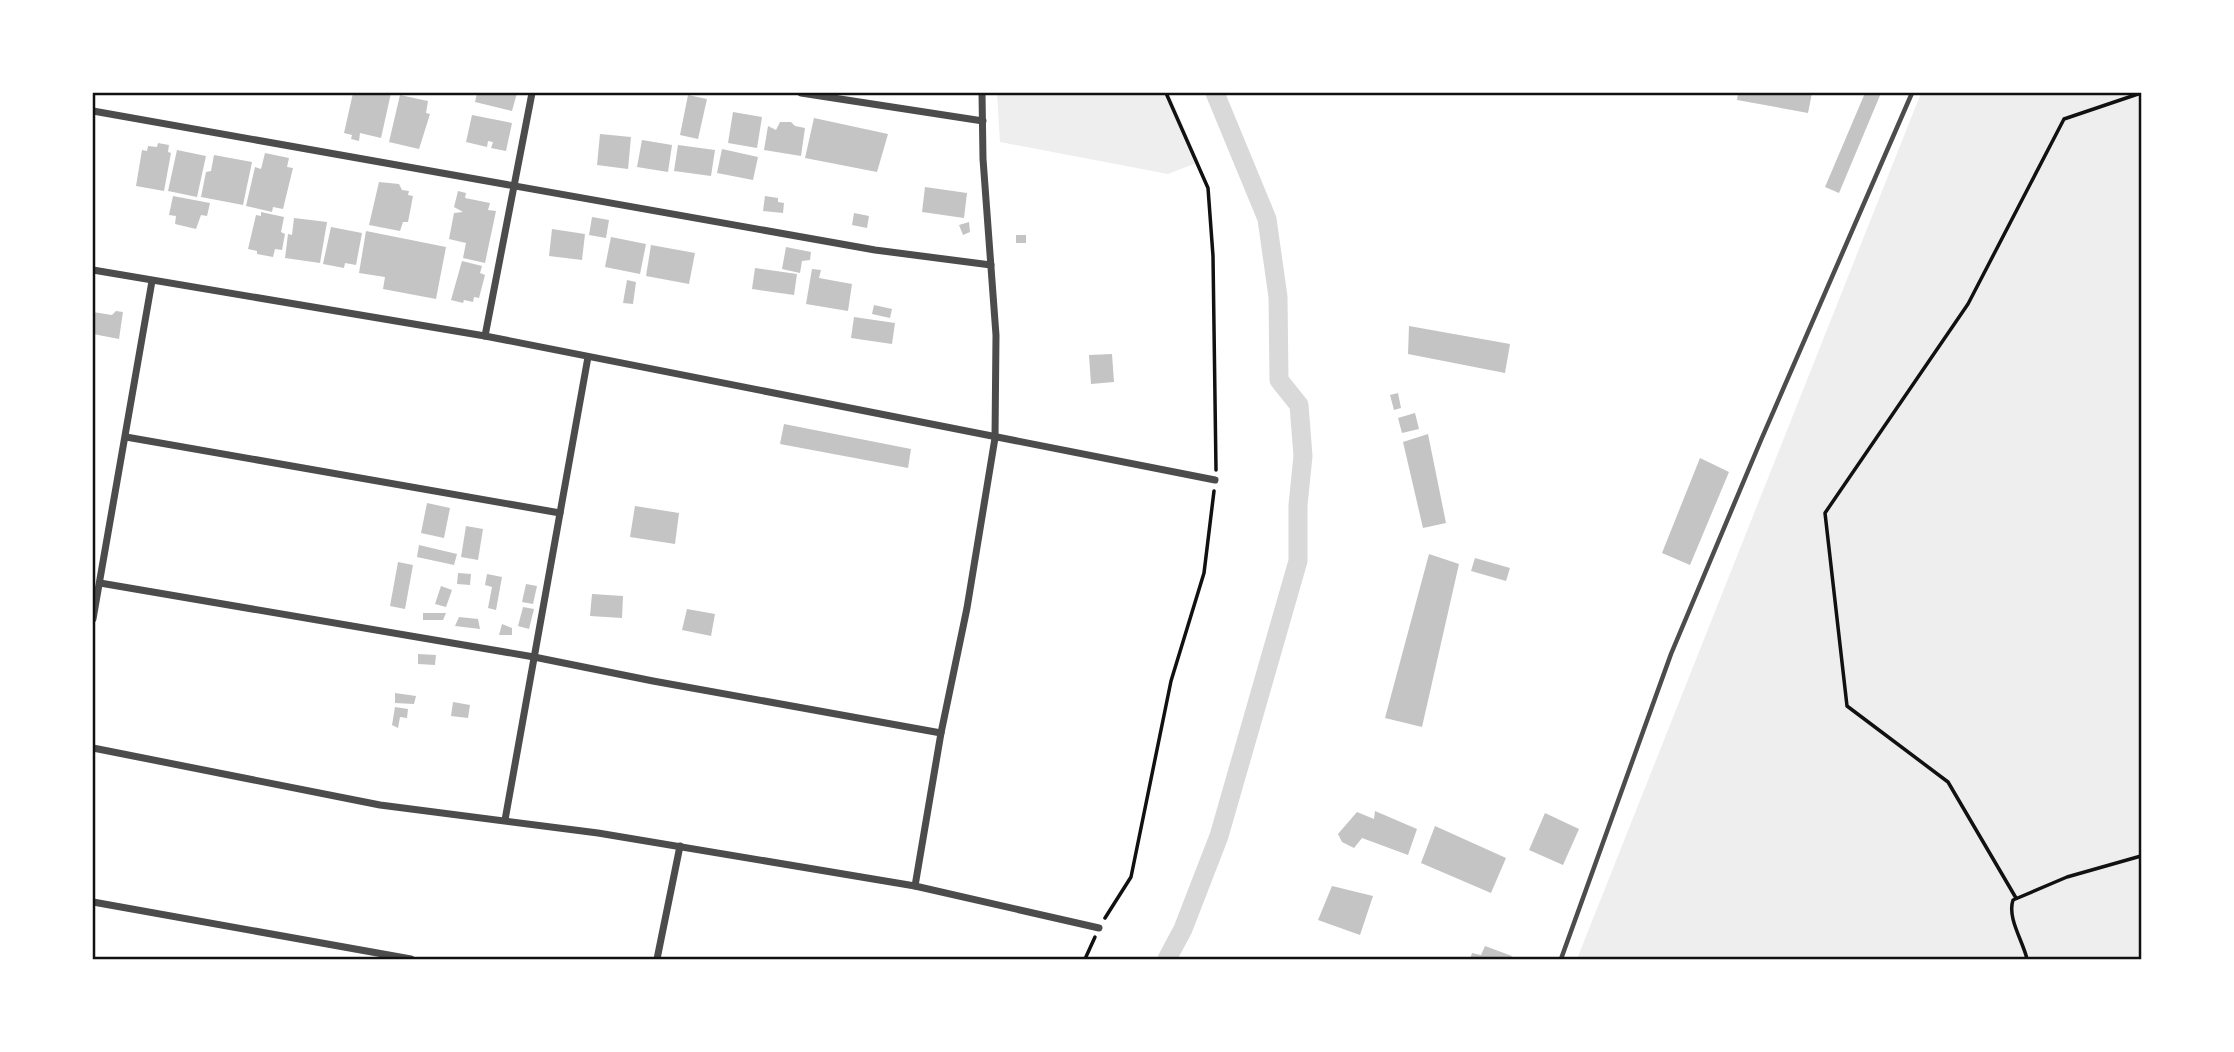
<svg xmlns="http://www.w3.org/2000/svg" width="2234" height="1052" font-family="Georgia,serif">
<rect width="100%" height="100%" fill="#fff"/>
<g fill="#eee">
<polygon points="997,93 1169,93 1199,162 1168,174 1000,142"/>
<polygon points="1921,93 2141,93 2141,959 1577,959"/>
</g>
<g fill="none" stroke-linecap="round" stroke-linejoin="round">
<polyline stroke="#d9d9d9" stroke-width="19" points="1167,959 1183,929 1219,836 1298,561 1298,505 1303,456 1299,405 1279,380 1278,297 1267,219 1215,93"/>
</g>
<g fill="#c4c4c4">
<polygon points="353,93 391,93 381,138 360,133 359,141 351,139 352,135 344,133"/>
<polygon points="477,93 517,93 512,111 475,102"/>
<polygon points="1738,93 1812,93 1808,113 1737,100"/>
<polygon points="1865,93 1881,93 1839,193 1825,187"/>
<polygon points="400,95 428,101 426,113 430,114 419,149 389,142"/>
<polygon points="688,95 707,99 698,139 680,135"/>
<polygon points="733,112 762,117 757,148 728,143"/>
<polygon points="472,115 512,123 506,151 491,148 493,142 488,141 487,147 466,142"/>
<polygon points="814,118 888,134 877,172 805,158"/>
<polygon points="780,122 791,122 795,126 805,128 801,156 764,150 768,126 776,130"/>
<polygon points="600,134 631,137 628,169 597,165"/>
<polygon points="642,140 672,145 668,172 637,167"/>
<polygon points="158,143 169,145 168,152 171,153 164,191 136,186 142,150 147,151 148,146 157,147"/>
<polygon points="678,145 715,150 711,176 674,171"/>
<polygon points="722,149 758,157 753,180 717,173"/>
<polygon points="177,150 206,156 197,197 168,191"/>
<polygon points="265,153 289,158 287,167 293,168 283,209 273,207 272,212 246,206 255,167 261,169"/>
<polygon points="214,155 252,162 243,205 201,197 206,172 211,171"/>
<polygon points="379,182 399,184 402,190 409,191 408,195 413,196 408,222 403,222 400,231 369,225"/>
<polygon points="925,187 967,193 964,218 922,212"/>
<polygon points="458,191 466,193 465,198 490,203 488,210 496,211 485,263 463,258 466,243 449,239 454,213 463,212 454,207"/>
<polygon points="173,196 210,203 207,216 201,215 196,229 175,224 176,216 169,215"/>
<polygon points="765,196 778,198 778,202 784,203 783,213 763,211"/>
<polygon points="261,212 284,217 281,232 285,234 282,250 275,249 273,257 257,254 257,251 248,249 256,215 261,216"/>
<polygon points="854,213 869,216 867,228 852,225"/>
<polygon points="592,217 609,220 606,238 589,235"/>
<polygon points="294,218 327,222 320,263 285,258 288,234 292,235"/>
<polygon points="969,222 970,232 963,235 959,225"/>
<polygon points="331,227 362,233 356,265 345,263 344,268 323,264"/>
<polygon points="552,229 585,234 582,260 549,256"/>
<polygon points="366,231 446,247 436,299 383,289 385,277 359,273"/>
<rect x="1016" y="235" width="10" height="8"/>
<polygon points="611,237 646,244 640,274 605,267"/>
<polygon points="651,245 695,253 689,284 646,276"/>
<polygon points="786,247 811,252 810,260 802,261 800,273 782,269"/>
<polygon points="462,261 482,266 480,273 485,275 479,298 474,297 473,302 464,300 463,303 451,300"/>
<polygon points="755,268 797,274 794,295 752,289"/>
<polygon points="812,269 821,270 819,278 852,284 848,311 806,304"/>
<polygon points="627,280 636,282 633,304 623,303"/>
<polygon points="874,305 892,309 890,318 872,314"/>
<polygon points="116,311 123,312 119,339 93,334 93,312 112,315"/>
<polygon points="854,317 895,323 892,344 851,338"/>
<polygon points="1409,326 1510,344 1505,373 1408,354"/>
<polygon points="1112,354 1114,382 1091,384 1089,355"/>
<polygon points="1398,393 1401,408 1394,410 1390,395"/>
<polygon points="1415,413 1419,429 1402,433 1398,418"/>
<polygon points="784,424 911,449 908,468 780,444"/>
<polygon points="1428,434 1446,523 1423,528 1403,442"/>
<polygon points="1700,458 1729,472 1690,565 1662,553"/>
<polygon points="427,503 450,508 444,538 421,533"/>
<polygon points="635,506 679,513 675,544 630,537"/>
<polygon points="466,526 483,529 478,560 461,557"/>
<polygon points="419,545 457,554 454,565 417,557"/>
<polygon points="1429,554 1459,564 1422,727 1385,718"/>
<polygon points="1475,558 1510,568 1506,581 1471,571"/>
<polygon points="398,562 413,565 405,609 390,606"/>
<polygon points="458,573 471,574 470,585 457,584"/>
<polygon points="487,574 502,577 496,610 488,608 492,587 485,585"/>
<polygon points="526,584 537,586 533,604 522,602"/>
<polygon points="441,586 452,590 446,607 435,604"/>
<polygon points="592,594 623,596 622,618 590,616"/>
<polygon points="523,607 534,609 529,629 518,626"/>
<polygon points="687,609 715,614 711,636 682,630"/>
<polygon points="423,613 446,613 443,620 423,620"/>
<polygon points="459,617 478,619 480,629 455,626"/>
<polygon points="502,624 512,628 512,635 499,635"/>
<polygon points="418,654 436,655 435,665 418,664"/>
<polygon points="395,693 416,696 414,704 395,703"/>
<polygon points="453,702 470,705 468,718 451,716"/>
<polygon points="395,707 408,709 407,718 400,717 398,728 392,725"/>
<polygon points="1375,811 1417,829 1408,855 1362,838 1354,848 1342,842 1338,834 1357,812 1374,819"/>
<polygon points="1545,813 1579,829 1563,865 1529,850"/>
<polygon points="1435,826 1506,858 1491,893 1421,863"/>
<polygon points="1332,886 1373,896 1360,935 1318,920"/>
<polygon points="1485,946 1512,956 1510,959 1470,959 1472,953 1481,955"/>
</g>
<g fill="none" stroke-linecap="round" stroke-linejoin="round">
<g stroke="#111" stroke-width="3.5">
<polyline points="1166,93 1208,188 1213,256 1216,470"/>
<polyline points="2016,898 1948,782 1847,706 1825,513 1968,304 2064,119 2141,93"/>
<polyline points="1105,918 1131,877 1171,681 1204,573 1214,491"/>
<polyline points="1085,959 1095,937"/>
<path d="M2027 959C2023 941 2007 918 2013 900L2067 877 2141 856"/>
</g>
<polyline stroke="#4c4c4c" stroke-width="4.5" points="1561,959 1671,654 1761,440 1912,93"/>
<g stroke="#4c4c4c" stroke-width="7">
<polyline points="801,93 983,121"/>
<polyline points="93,111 875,250 991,265"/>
<polyline points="93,270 485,336 1215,480"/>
<polyline points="485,336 532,93"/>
<polyline points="126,437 560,513"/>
<polyline points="100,583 534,657 653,681 941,733"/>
<polyline points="93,619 152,281"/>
<polyline points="93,748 380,805 598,833 915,886 1099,928"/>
<polyline points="505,820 588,357"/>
<polyline points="915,886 941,733 967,608 995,438 996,335 983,159 982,93"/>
<polyline points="93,902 411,959"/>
<polyline points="657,959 680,846"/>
</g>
</g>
<rect width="2234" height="1052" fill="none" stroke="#ffffff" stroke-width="189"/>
<rect x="94" y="94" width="2046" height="864" fill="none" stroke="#111" stroke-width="2.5"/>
</svg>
